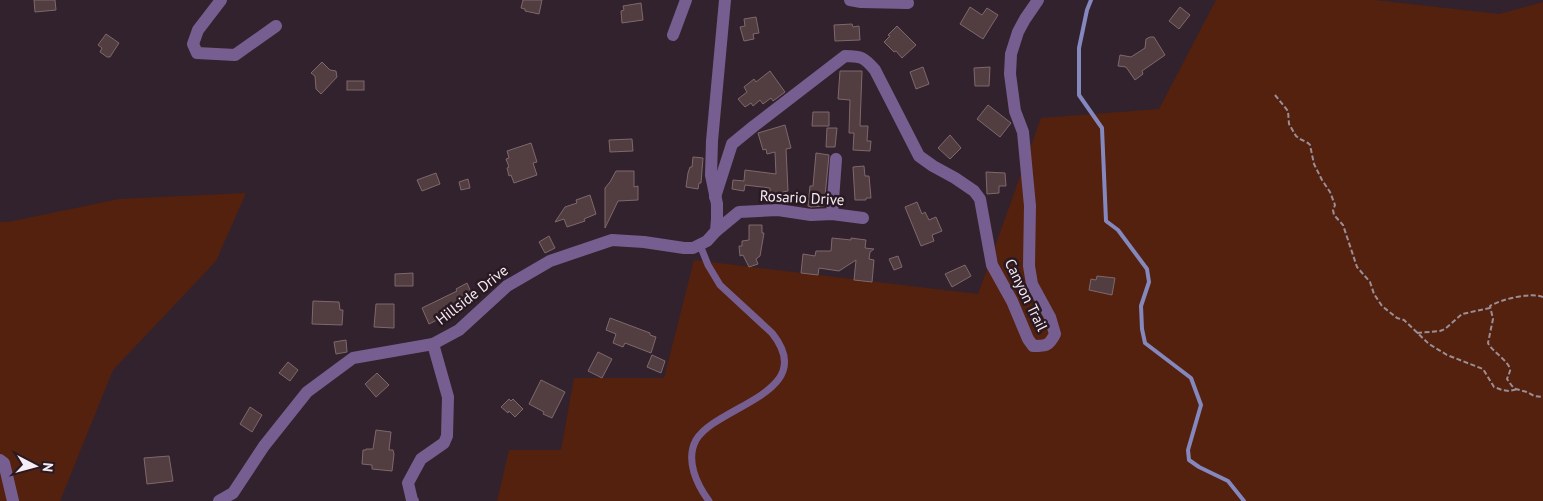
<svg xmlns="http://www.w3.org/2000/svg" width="1543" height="501" font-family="'PT Sans',sans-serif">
<rect width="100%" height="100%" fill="#32222d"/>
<g fill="#53210d">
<polygon points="1216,0 1375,0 1499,14 1543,2 1543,501 497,501 509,450 561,450 574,378 664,378 694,260 978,294 1041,118 1159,109"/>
<polygon points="246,193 216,261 113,370 60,501 0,501 0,222 8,222 119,199"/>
</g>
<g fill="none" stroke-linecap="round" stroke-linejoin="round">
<polyline stroke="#8488bf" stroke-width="4" points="1091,0 1087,10 1079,48 1079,95 1102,128 1106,221 1118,230 1147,269 1149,282 1141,306 1142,329 1145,343 1191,378 1201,405 1188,450 1189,460 1199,467 1228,481 1244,501"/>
</g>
<g fill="#523d40" stroke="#7f686b">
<polygon points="34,0 55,0 56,10 35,12"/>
<polygon points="523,0 542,0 539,14 525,11 525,9 521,8"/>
<polygon points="641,3 643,20 622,23 621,11 624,10 623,6"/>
<polygon points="970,7 982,15 987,8 998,15 983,39 960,24"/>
<polygon points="1180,7 1190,15 1179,29 1169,21"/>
<polygon points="756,17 759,33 753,34 754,39 744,41 740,27 745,26 744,19"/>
<polygon points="852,24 853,27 859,26 860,40 835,41 834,25"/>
<polygon points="897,26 916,45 902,58 896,51 894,52 884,42 890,36 888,35"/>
<polygon points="106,34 119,43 110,57 107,57 100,52 102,48 98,45"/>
<polygon points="1150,37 1154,37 1165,55 1142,71 1143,74 1135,80 1126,67 1118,66 1120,55 1131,57 1145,48 1146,39"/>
<polygon points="322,62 330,70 336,71 337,77 321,94 316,89 315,76 311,73"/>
<polygon points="923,67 929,84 916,89 910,72"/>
<polygon points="990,67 989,86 975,86 974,68"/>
<polygon points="770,71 785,92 773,101 771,98 763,104 760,100 753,106 751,103 745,107 738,99 747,92 744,87 754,79 756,82"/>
<polygon points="840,71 862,71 860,126 868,126 867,141 871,141 870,151 853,150 854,133 849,133 850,100 838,99"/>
<rect x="347" y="81" width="17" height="9"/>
<polygon points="988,105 1011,123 1000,137 977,119"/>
<polygon points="813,112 829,112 829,126 812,126"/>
<polygon points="785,125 791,148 786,149 788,191 783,192 783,194 770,194 770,188 745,185 744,191 732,189 733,180 744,181 745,170 776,174 775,152 767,154 766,149 763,150 758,133"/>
<polygon points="827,128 837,128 835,147 826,147"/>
<polygon points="950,135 961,148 950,159 938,148"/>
<polygon points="632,139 633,151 610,152 609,140"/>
<polygon points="531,143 537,162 533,163 537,175 514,183 511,175 509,176 507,168 509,167 506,159 509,158 507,151"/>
<polygon points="816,153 829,155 824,206 811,207 808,206 810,186 813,186"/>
<polygon points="693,157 703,158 701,183 699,183 698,189 686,187 688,173 690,167 692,167"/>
<polygon points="864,166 865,176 869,176 871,198 866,198 866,200 855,200 853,167"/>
<polygon points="616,171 634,171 634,187 638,186 638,200 618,201 605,228 605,188 610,182"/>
<polygon points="986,172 1005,173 1006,186 999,186 999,193 987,194"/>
<polygon points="436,173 440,184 422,191 417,180"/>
<polygon points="468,179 470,188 461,190 459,182"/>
<polygon points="590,195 596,214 584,219 585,221 567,227 564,219 555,222 565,207 577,203 576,200"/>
<polygon points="917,202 922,214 925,212 929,220 936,217 942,231 932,235 934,241 921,246 905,207"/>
<polygon points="749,225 762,225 762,233 764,233 760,256 756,259 758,264 749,267 743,255 740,256 739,246 742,246 742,241 749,240"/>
<polygon points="549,236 555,248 545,253 539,242"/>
<polygon points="832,238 851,240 851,238 866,240 865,248 874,249 870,252 869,259 874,260 872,282 854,280 856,260 839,271 819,268 818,275 801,273 803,254 815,256 816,251 831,251"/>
<polygon points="898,256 902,267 894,270 889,259"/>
<polygon points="965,265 971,276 952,287 945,274"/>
<polygon points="413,273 413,286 395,286 395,274"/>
<polygon points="1097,276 1115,278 1112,295 1089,290 1091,279 1096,280"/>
<polygon points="467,283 475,301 429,324 422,308 457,291 456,289"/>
<polygon points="313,301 339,302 340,310 343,310 342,325 312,324"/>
<polygon points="376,304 394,304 394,328 374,327"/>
<polygon points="610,318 650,333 650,335 656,337 651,353 625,343 623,347 613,343 616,334 606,330"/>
<polygon points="346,340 347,352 336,354 334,342"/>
<polygon points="598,352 612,359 602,378 588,371"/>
<polygon points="652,355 665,361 661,373 647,367"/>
<polygon points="288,362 298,370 290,381 279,373"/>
<polygon points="377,373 389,385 376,397 365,384"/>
<polygon points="541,380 565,392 552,418 543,414 544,412 529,404"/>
<polygon points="509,399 511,401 513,399 523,409 515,417 509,411 508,413 501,407"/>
<polygon points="250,407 262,415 252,432 240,424"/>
<polygon points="376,430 391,432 389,450 393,450 394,454 392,471 372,469 372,465 362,464 363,450 366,450 366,449 373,449"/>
<polygon points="169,456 173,481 147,484 144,458"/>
</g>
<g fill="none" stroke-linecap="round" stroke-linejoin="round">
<g stroke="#9b8e97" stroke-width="2" stroke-dasharray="5 2.5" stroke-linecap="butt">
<polyline points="1275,95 1288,111 1289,124 1296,136 1300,139 1308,143 1310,145 1314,164 1322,180 1330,192 1335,205 1333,210 1334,215 1343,225 1357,267 1370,282 1374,294 1382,306 1397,318 1404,320 1429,344 1447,355 1483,369 1494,387 1502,390 1509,391 1518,389"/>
<path d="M1543 297C1531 292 1502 299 1490 306L1493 319 1488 343C1491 351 1511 362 1510 371 1509 374 1508 376 1507 379L1512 386 1516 389 1527 392 1534 396 1543 397"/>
<polyline points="1417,333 1440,331 1445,329 1462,314 1490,308"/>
</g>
<path stroke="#775e90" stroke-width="7" d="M700 245 708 265 720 285 772 333C820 393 717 405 696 440 685 460 697 485 709 501"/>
<g stroke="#775e90" stroke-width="12">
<polyline points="221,0 198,30 193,44 197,53 235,55 276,26"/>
<polyline points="850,0 861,2 908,3"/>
<polyline points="673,35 686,0"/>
<path d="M715 197 732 144 754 126 845 56C861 56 864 57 875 70L919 156 933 166 955 178 974 191 980 199 992 265 1012 301 1028 339 1033 346C1046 346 1049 346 1055 334L1050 317 1032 284 1029 266 1030 206 1023 132 1015 111 1010 74 1011 54 1018 32 1025 19 1038 0"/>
<polyline points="832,214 836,159"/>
<polyline points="716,231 739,212 778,210 811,215 832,214 863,218"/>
<polyline points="0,460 4,463 13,501"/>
<polyline points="219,501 233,493 264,446 307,392 353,358 433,344 459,330 507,286 550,261 612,240 644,242 684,248 693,248 707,241 716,231 717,219 717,204 711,175 712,141 725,0"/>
<polyline points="413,501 412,500 408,483 415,470 421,459 444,443 447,436 448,397 433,344"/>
</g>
</g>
<g text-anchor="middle" stroke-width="5" stroke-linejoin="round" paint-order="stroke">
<g font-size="15" fill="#f7ecf3" stroke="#281923">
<text transform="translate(802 198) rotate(3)" y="5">Rosario Drive</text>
<text transform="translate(472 295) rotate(-38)" y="5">Hillside Drive</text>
<text transform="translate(1026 295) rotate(64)" y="5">Canyon Trail</text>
</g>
</g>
<g transform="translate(35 466) rotate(96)" stroke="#281923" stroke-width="4" paint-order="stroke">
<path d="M0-4L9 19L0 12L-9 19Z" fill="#f7ecf3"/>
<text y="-8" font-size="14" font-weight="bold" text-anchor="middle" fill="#f7ecf3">N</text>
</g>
</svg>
